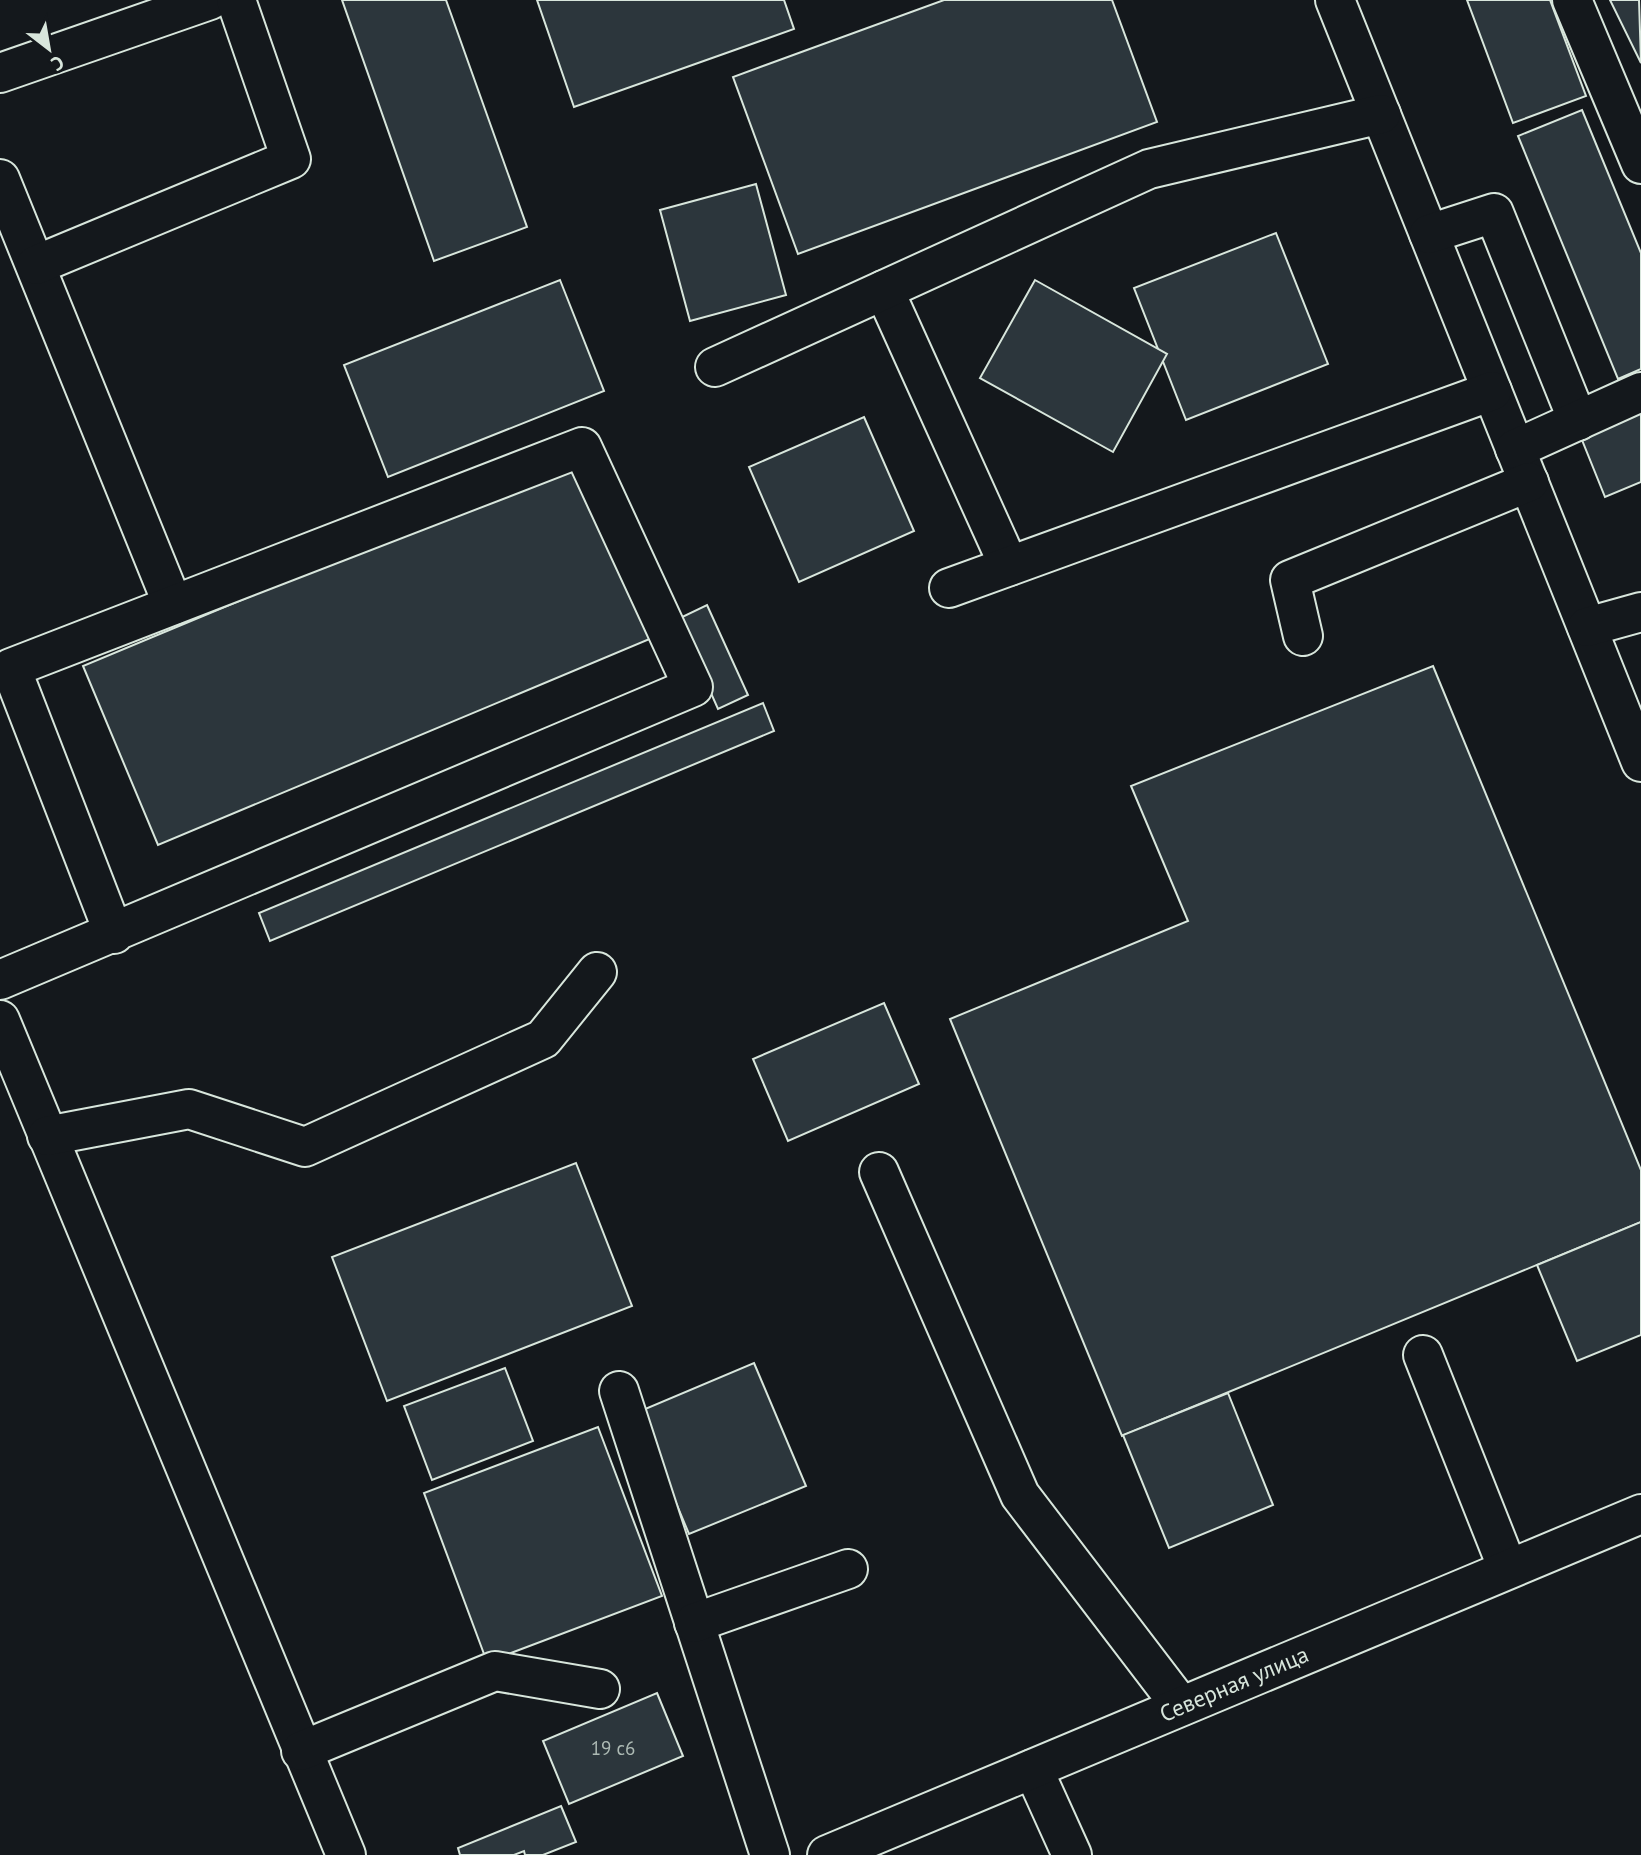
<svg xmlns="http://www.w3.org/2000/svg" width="1641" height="1855" font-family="'PT Sans',sans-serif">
<rect width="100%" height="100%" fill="#14181c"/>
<g fill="#2c363c" stroke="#d8e6dc" stroke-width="2">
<polygon points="342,0 446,0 527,227 434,261"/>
<polygon points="537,0 784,0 794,29 574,107"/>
<polygon points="944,0 1112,0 1157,122 798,254 733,77"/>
<polygon points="1467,0 1550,0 1586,96 1513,123"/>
<polygon points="1610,0 1639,0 1641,63"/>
<polygon points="1582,110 1641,253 1641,369 1618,379 1518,136"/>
<polygon points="756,184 786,295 690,321 660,210"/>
<polygon points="1276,233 1328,364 1186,420 1134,288"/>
<polygon points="560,280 604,391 388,477 344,365"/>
<polygon points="1035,280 1167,354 1113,452 980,378"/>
<polygon points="1641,409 1641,482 1605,497 1580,435"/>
<polygon points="864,417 914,531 799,582 749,467"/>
<polygon points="577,460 652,638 158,845 83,666"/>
<polygon points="707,605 748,695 718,709 678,619"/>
<polygon points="1433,666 1641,1170 1641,1222 1122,1436 950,1019 1188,921 1131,786"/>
<polygon points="763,703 774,731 270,941 259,913"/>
<polygon points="884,1003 919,1084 788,1141 753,1059"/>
<polygon points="576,1163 632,1306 387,1401 332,1257"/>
<polygon points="1641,1222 1641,1335 1577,1361 1537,1265"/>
<polygon points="754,1363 806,1486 689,1534 638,1412"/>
<polygon points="505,1368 533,1441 432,1480 404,1406"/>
<polygon points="1228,1393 1273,1505 1169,1548 1123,1435"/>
<polygon points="598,1427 662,1596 487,1662 424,1493"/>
<polygon points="657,1693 683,1756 569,1804 543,1741"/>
<polygon points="561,1806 576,1842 543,1855 525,1855 524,1851 514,1855 460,1855 458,1848"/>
</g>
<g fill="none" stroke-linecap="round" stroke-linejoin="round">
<defs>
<g id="minor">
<polyline points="1335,0 1641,762"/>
<polyline points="1572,0 1641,164"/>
<polyline points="0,73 210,0"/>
<polyline points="0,179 173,605"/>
<polyline points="1429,234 1494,213 1578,421"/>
<polyline points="36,265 291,159 236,0"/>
<polyline points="884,290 1009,566"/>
<polyline points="715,367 1149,169 1381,114"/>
<polyline points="1515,449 1641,392"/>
<polyline points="949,588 1492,391"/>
<polyline points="1587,627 1641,612"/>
<polyline points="1303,636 1290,580 1529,482"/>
<polyline points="0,980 693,687 582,447 11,668 114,934"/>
<polyline points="0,1020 346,1855"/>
<polyline points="47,1136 189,1109 305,1147 543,1039 597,972"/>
<polyline points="879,1172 1020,1495 1181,1706"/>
<polyline points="1423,1355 1508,1569"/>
<polyline points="619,1391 770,1855"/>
<polyline points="694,1623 848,1569"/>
<polyline points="301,1751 495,1671 600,1689"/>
<polyline points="1033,1769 1072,1855"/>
</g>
<polyline id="major" points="827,1855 1641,1514"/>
</defs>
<use href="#minor" stroke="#d8e6dc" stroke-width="42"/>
<use href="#major" stroke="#d8e6dc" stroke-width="42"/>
<use href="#minor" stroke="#14181c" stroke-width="38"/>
<use href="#major" stroke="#14181c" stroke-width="38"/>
</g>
<g text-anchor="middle" stroke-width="5" stroke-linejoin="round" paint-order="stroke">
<g font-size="19" fill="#adbab4">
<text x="613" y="1755">19 с6</text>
</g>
<g font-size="23" fill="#d8e6dc" stroke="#14181c">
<text transform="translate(1234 1684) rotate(-23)" y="8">Северная улица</text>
</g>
</g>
<g transform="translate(49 49) rotate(149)" stroke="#14181c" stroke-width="5" paint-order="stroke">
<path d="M0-5L12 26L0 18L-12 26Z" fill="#d8e6dc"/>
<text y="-10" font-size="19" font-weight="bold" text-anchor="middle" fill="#d8e6dc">С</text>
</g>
</svg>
